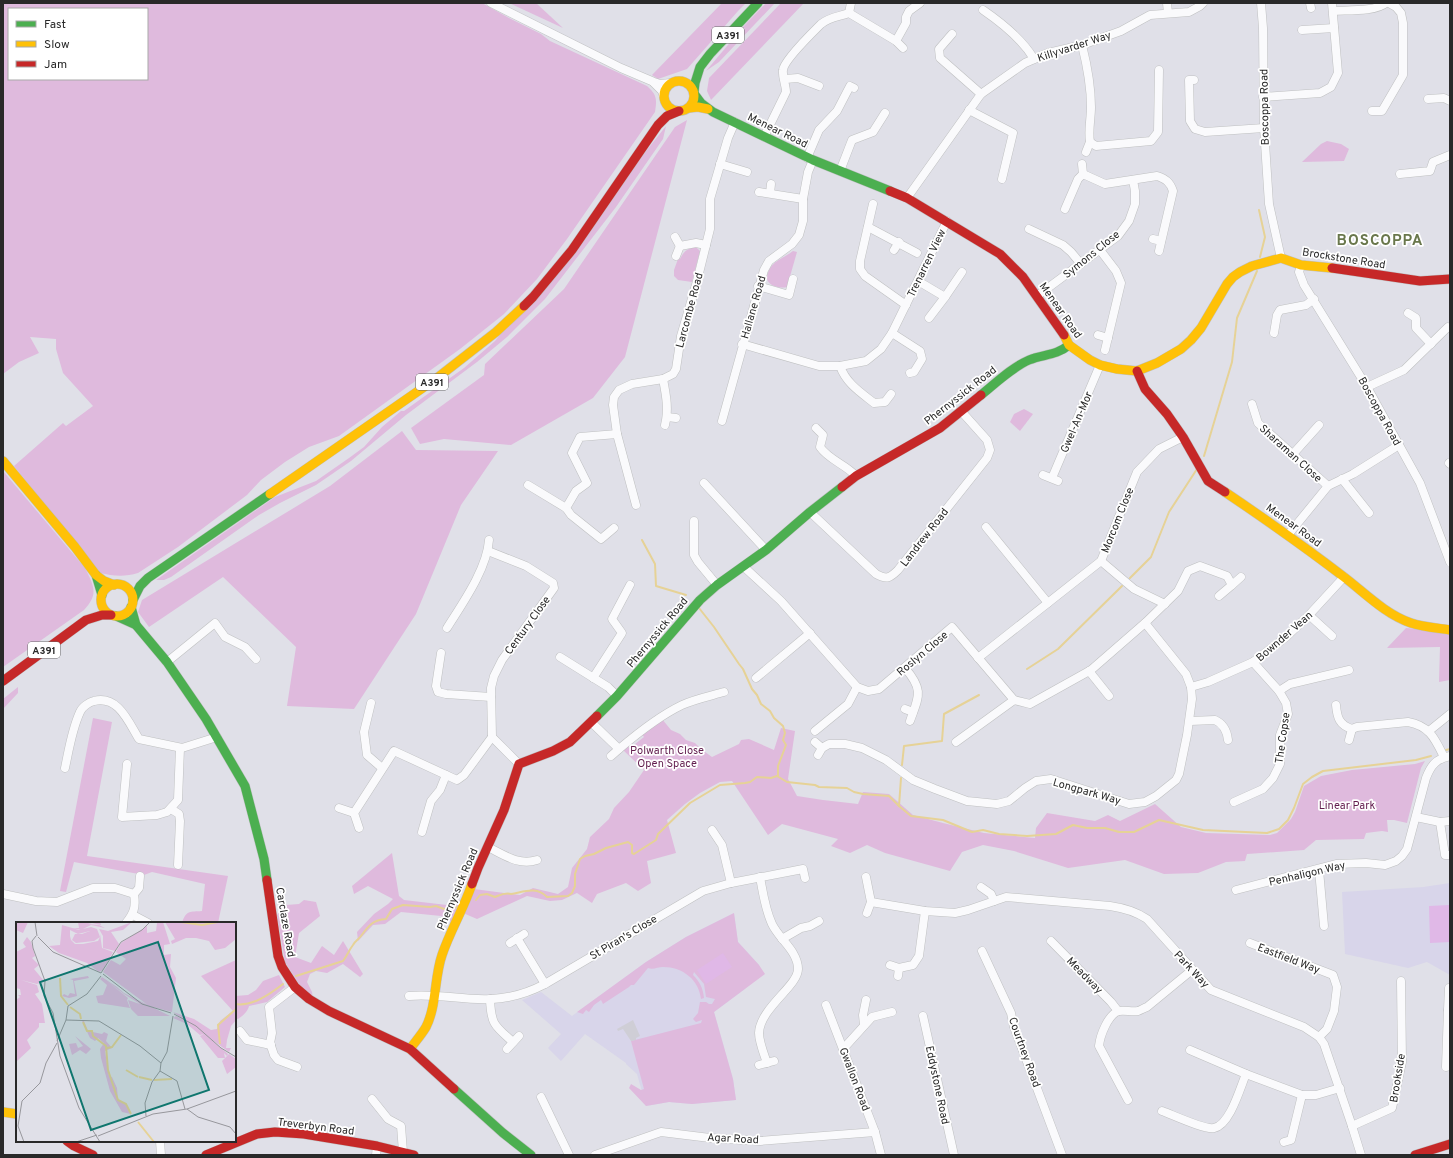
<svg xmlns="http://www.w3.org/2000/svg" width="1453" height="1158" font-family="Overpass,sans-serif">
<rect width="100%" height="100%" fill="#e0e0e8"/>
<g fill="#d8d5ea">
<polygon points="1450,883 1450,975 1427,962 1408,968 1345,954 1342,892 1423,887"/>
<polygon points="734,913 738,942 759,965 746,988 714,1012 733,1079 736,1100 692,1104 669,1102 646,1106 637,1074 626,1064 626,1063 585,1034 561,1061 548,1048 561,1034 522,1000 541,992 572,1016 646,962 686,937"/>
</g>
<g fill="#dfbadd" fill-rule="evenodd">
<path d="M3 3H482L509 18 541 34 550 41 647 86C657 95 657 99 655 112L567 239 537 279 504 314 460 349 339 436 309 447 285 462 261 480 247 495 178 547 138 573C125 577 113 576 100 573L14 466 63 423 66 426 93 406 63 373 56 349V339L30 337 39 353 19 362 3 374ZM9 9H147V79H9Z"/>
<polygon points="509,3 536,3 563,28"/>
<polygon points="722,3 746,3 738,11 687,69 658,79 652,75"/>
<polygon points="766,3 775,3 719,62 706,71 743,27"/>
<polygon points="781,3 804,3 711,100 707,91 709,78"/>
<polygon points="687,120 625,357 593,398 511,445 444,439 420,444 411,428 484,375 485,364 564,289 675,127"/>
<polygon points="666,126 663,139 616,207 545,299 507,337 477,362 406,415 351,461 316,485 280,503 259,515 171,577 164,580 156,580 275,497 316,481 349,458 364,447 382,427 401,411 404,411 464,368 495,341"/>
<polygon points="1327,141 1341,144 1349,149 1344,161 1302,162 1321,144"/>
<path d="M696 247 700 251 692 282 678 280 674 276V270L678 259H680C684 251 688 248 696 247Z"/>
<path d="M793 251 797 252 787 287C780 289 769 286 767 279 768 262 781 260 793 251Z"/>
<polygon points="1024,409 1033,414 1020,431 1010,422 1014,414"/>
<polygon points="402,431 416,450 498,451 461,505 416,614 354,709 287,706 296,647 223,577 149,627 138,612 142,600 330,486"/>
<path d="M3 471 85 568C94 586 99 594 84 610L3 667Z"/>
<polygon points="1406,628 1450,632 1450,680 1439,682 1440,647 1387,648"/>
<polygon points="18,687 18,693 3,709 3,699"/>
<path d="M93 718 112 722 87 856 228 876 218 923H182C186 910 190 912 202 911L205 884 152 872 144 875 74 862 66 892 60 891Z"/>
<polygon points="662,719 671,730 680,734 686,740 695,743 701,749 712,757 739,744 741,740 749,739 774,750 781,728 795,731 788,779 797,796 823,800 858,804 863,792 889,794 913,815 943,823 984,833 1035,838 1036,828 1047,813 1095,821 1108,815 1120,821 1155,804 1181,827 1206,833 1270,835 1277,833 1291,819 1295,812 1304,786 1321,776 1352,770 1415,764 1425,761 1421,768 1407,823 1394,820 1387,820 1388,832 1382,831 1366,833 1364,839 1316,840 1304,850 1247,854 1245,861 1226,862 1198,873 1164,874 1125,860 1068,868 1014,851 983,845 962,852 950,871 885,853 867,845 850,853 831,846 838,839 782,824 768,835 732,781 720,782 700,793 685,804 667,820 676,853 647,861 651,883 638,891 626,883 597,894 592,903 577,893 562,900 550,901 527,896 477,919 463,913 474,889 520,895 533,888 558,894 568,887 572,868 587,849 590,837 609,819 614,808 629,792 644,770 623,750 627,746 630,748 644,737 641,733"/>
<polygon points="392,853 399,896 404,900 447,905 461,900 451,922 441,916 401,912 385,924 373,925 358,941 357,932 374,914 388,904 393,899 368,886 354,894 352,886"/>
<polygon points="304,900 316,902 320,916 299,933 295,957 311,963 322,946 334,955 343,941 363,974 360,977 343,964 327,973 316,971 310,974 307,982 312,992 313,998 301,987 285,962 277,915 286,905 299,904"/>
<path d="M734 913 738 942 759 965 765 974 714 1012 733 1079 736 1100 692 1104 669 1102 646 1106 629 1088 631 1084 641 1090 644 1089 631 1041 701 1023 702 1020 696 1022 693 1019 698 1013 700 1002H706L709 1004H712L715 999 706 997 704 984 694 972 693 975C700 982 703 988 704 998L701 999C699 980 683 967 663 967 658 967 653 970 648 968L634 985H631L629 987 603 1004 601 1000 594 1005 589 1012 586 1010 583 1014 577 1012 646 962 686 937Z"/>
<path d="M279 975 285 987 267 1002 249 1006C248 1011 243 1016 238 1019L235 1018V996L248 995 256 990 263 981Z"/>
</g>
<g fill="#e0b8e7">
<polygon points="1449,905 1450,942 1430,943 1429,906"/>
<polygon points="723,953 732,967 706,984 697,970"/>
</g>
<polygon fill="#cfced6" points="633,1020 640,1036 636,1038 636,1040 631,1041 623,1029 618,1031 617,1029"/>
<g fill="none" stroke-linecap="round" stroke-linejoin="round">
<g stroke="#e6d296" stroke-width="2">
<polyline points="1259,210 1265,237 1260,257"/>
<polyline points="1204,456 1232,362 1237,318 1257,271"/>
<polyline points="642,540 655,564 656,586 686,595"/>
<polyline points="1130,578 1151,557 1169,512 1197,469"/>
<polyline points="699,608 714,627 739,664 743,669 752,689 757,695 761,704 770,711 774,718 783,726 785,733 783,740 786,745 778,766 778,776"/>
<polyline points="1027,669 1058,649 1122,586"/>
<polyline points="1446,750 1450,749"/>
<polyline points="902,765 904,746 942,741 944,714 979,695"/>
<polyline points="899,806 901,778"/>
<path d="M476 900 480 895 487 894 495 897C500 895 505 892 511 894 524 892 536 886 547 897L568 896 572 893 575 886V874L580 859 585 856 594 854 606 848 628 842 632 845V853L634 854 656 840 658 834 690 803 720 785 745 783 750 782 757 777 771 778 777 776 787 782 815 785 819 787 847 788 854 792 863 794 889 796 899 806 911 816 943 820 972 832 983 830 999 834 1027 836 1056 834 1073 825 1087 828H1105L1119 832H1134L1159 820 1203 830 1267 833 1279 829 1288 820 1294 808 1303 784 1312 777 1323 771 1416 760 1431 756"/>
<path d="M296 976 343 961C347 956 349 950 353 945 355 941 359 939 361 936 369 925 373 920 386 919L392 909 403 905 430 907 436 906 444 909 458 907"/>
<path d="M235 1004C252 1007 270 994 283 984"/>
</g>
<defs>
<g id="street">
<polyline points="491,3 621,68 654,82 660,84 671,83"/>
<polyline points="1167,3 1168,13"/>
<polyline points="1261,3 1263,28 1264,128 1269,204 1281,258"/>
<polyline points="1310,3 1311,8"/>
<path d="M983 10C1002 23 1022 39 1034 59"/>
<path d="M1333 11C1348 10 1375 12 1386 3"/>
<polyline points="849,13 851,3"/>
<polyline points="1302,30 1334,28"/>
<polyline points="952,34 939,49 940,58 981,94"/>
<polyline points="896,41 906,23 906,17 909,11 920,3"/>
<path d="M1082 45C1087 65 1091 86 1091 107 1091 119 1088 130 1090 142L1096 146 1151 141 1158 132 1159 70"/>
<polyline points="785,79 798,78 819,86"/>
<polyline points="1194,80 1189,80 1190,121 1195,129 1205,132 1264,128"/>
<polyline points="654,83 662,91 664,97"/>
<polyline points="1263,97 1320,93 1331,87 1338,73 1332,3"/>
<polyline points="1428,99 1444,98 1450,101"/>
<polyline points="969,110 1013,133 1002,179"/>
<polyline points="1372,111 1382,111 1403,75 1403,23 1401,13 1396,7 1389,3"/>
<path d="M764 137 786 92C786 85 782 77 783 70 784 60 812 33 821 24 830 17 838 17 849 13L896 41 903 48"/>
<polyline points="1086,152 1090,142"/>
<polyline points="807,158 819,130 837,111 850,86 854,88"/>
<polyline points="720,164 747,172"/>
<polyline points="1082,164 1083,174"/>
<polyline points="840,171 852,140 873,132 885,113"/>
<polyline points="1400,174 1430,171 1433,162 1450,155"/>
<polyline points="759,192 803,199"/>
<polyline points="770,193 771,184"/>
<polyline points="907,198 981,94 1025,63 1048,53 1082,45 1121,31 1150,15 1189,12 1200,6 1203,3"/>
<polyline points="873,204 860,261 860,269 865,276 906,305"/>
<path d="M1065 209 1078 179 1083 174 1105 184 1157 176C1166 179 1170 182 1173 191L1159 251"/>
<polyline points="868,227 917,253"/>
<polyline points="1029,229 1063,245 1071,252 1081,264"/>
<polyline points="675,237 680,246 696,243 706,245"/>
<polyline points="1153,239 1161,241"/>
<polyline points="894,250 899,242"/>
<polyline points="1100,250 1116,271 1121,283 1105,350"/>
<polyline points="676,256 680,246"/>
<polyline points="1301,265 1299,272 1304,285 1367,387 1420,483 1450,562"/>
<polyline points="918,281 945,297 962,272"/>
<polyline points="758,286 789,295 793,279"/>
<polyline points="1037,296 1118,236 1129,221 1135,204 1135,191 1133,180"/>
<polyline points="1408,313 1416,318 1416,328 1431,344"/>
<polyline points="929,318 945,297"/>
<polyline points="892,333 920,351 922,359 914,372 910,373"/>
<polyline points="1274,333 1277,315 1280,310 1306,305 1314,299"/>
<polyline points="1098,335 1108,338"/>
<polyline points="742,344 819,366 840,366 866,361 881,349 892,333 947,221"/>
<path d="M840 366C846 383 860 392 874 403L885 402 891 394"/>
<path d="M663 379C666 395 669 409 665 425"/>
<polyline points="1367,387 1404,370 1448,327 1450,328"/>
<polyline points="1252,404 1258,423 1328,486"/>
<polyline points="667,417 676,418"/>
<polyline points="722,421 764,270 769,261 792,244 799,235 803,221 803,199 808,172 813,160"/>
<path d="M816 428 823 435 820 447C829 460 845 464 856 476"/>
<polyline points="1293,454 1319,425"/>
<polyline points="1449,463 1450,464"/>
<polyline points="1043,475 1058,481"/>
<polyline points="1052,478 1100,365"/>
<polyline points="1342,479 1369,513"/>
<polyline points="704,483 766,550"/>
<polyline points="528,485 566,508"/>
<polyline points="636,505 617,434 613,405 614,397 619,390 632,384 663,379 673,374 676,369 681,336 696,285 710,229 710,199 728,138 735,122"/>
<path d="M810 512 876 574C887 580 890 578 898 570L987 458 990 450 987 440 961 411"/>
<polyline points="694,521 694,555 698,562 717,585"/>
<polyline points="986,527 1048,603"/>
<polyline points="614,528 601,539 571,515 566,508 576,491 587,483 572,453 580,437 617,434"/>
<polyline points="1288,535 1328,486 1353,474 1399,445"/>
<polyline points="488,551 526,566 553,583 554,588 502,660 494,676 491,688 492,737 519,764"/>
<polyline points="1101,561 1134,589 1165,604"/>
<polyline points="744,567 781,601 857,687 868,691 879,689 952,627 1014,700 1030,704 1091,670 1145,623 1178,591 1188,571 1200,566 1227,576 1232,585 1219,596"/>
<polyline points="1232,585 1241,577"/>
<polyline points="1309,615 1332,636"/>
<path d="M447 628C462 604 487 569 489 540"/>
<polyline points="441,653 436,686 438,692 446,694 491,697"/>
<polyline points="560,657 608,687 617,696"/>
<polyline points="978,658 1101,561 1137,472 1159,449 1183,437"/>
<polyline points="167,662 215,623 225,637 245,647 256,659"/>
<path d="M905 668C924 690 919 696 910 721"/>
<polyline points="1089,671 1109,696"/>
<polyline points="593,678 622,633 612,619 630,585"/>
<polyline points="756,678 810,633"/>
<polyline points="1191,687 1208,682 1253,662 1286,637 1309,615 1344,577"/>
<polyline points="1279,691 1290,684 1349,670"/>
<polyline points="371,703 364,732 367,755 382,768"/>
<path d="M1336 705C1337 717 1339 725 1352 729"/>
<polyline points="905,709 913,712"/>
<path d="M1190 721 1215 720C1224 724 1227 731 1228 740"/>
<path d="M591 722 619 749C639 732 659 716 682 705 695 699 710 696 724 692"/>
<polyline points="815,731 848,704 857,687"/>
<polyline points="1429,731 1450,714"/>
<path d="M1349 740 1352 729 1357 727 1408 722C1430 726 1435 739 1444 757"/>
<polyline points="815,742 822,748"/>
<polyline points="956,742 1014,700"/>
<polyline points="818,755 822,748 829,744 845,744 862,748 886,760 913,780 935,789 967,801 997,804 1009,801 1025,788 1036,781 1051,779 1129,804 1145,802 1156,796 1176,780 1179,774 1187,735 1192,699 1191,687 1186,674 1145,623"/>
<polyline points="611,756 619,749"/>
<polyline points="127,764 122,817 157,815 167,812 178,800 180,748"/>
<path d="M65 768C69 749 72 729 80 712 82 707 89 702 94 701 118 695 128 721 139 739L182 748 217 737"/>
<polyline points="1234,802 1263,789 1273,778 1280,764 1280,735 1288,714 1286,703 1279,691 1253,662"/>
<polyline points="339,808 354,813"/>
<polyline points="171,809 179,814 180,821 178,865"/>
<polyline points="1416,817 1440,822 1450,821"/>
<polyline points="1440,822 1445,855 1450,855"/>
<polyline points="359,828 354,813 394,751 457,780 464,775 492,737"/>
<polyline points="712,830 722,845 731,883"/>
<polyline points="422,832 431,801 440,790 446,775"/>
<path d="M488 847C504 855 519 866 537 860"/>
<polyline points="1319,870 1324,926"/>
<path d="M760 877C763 893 765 909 772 924 779 939 798 951 798 969 798 986 760 1008 759 1033 759 1042 764 1054 767 1063"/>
<path d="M866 877 871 902 925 911 955 913 968 910 1006 897 1110 906C1124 908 1135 911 1147 919L1211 990 1304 1027 1319 1037 1324 1044 1352 1126 1361 1155"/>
<polyline points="981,887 991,894 994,901"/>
<path d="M1236 890 1336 864 1366 863 1385 865 1396 861 1402 856 1407 849 1426 778C1431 765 1436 759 1450 756"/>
<polyline points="3,894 36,901 57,902 93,888 115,888 134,894"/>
<polyline points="867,913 871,902"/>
<polyline points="133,915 148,923"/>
<path d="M126 923C134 913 136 907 134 894L139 888 140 876"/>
<polyline points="517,938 545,984"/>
<polyline points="782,939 801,928 810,926 819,921"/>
<polyline points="1051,941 1111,1002 1118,1011"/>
<polyline points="510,943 524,934"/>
<polyline points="1250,943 1333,975 1337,987 1334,1011 1327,1029 1319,1037"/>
<polyline points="982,951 1011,1013 1014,1027 1062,1155"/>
<polyline points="890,965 899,968 913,965 919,956 925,911"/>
<polyline points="898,976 899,968"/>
<polyline points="295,987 269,1007 272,1033 270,1043 274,1055 278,1060 297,1067"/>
<path d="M409 996C437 993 465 1001 492 999 511 998 528 993 545 984L703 891 731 883 803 869 805 878"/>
<path d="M490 999C491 1025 495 1026 513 1042"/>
<polyline points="826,1005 875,1132 881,1155"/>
<polyline points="1448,1010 1449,988"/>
<polyline points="923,1016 954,1155"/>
<polyline points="864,1025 863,1015 866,1000"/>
<polyline points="240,1031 247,1040 271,1045"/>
<polyline points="507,1049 519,1036"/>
<polyline points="843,1049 872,1017 892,1012"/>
<polyline points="1190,1050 1246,1074 1302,1095 1316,1095 1340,1088"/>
<polyline points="759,1065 774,1061"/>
<polyline points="1446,1067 1448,1010 1450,1010"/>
<polyline points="541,1097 569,1155"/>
<polyline points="372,1099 388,1119 401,1126 403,1152"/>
<path d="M1128 1100 1099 1046C1100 1036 1108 1014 1119 1011 1125 1010 1132 1012 1138 1011 1141 1010 1144 1008 1147 1007L1192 970"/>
<path d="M1162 1111C1173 1115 1205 1130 1214 1128 1230 1125 1240 1088 1246 1074"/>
<polyline points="1352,1126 1392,1108 1402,1062 1401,981"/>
<polyline points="160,1141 161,1155"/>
<polyline points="1284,1142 1291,1140 1302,1095"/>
<polyline points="376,1155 377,1146"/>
<polyline points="595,1155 661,1132 710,1138 760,1141 875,1132"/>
</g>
<g id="fast">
<polyline points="694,92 695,83 700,67 710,54 758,3"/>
<polyline points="695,95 701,103 713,112 813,160 890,191"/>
<path d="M981 395C996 383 1011 368 1029 360 1043 354 1056 356 1069 345"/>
<polyline points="96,575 102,595"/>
<polyline points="133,600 140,586 148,578 270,494"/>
<polyline points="131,607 136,625"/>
<polyline points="116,616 136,625 167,662 206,719 245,786 264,859 267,880"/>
<polyline points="597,716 617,696 700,600 717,585 766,550 810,512 842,487"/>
<polyline points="454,1089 503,1133 531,1155"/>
</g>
<g id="slow">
<circle cx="679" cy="96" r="15"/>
<polyline points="689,108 698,107 708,109"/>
<polyline points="1064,335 1069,345 1090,360 1100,365 1117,369 1137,371 1157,363 1181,349 1191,340 1201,328 1227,284 1233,277 1240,272 1252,266 1281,258 1301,265 1332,268"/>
<polyline points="3,461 75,547 96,575 104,581 114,585"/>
<path d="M1225 492C1265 519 1305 547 1344 577 1365 593 1385 614 1411 623 1423 627 1437 628 1450 630"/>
<polyline points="270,494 437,378 496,332 524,306"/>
<circle cx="117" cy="600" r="16"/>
<path d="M410 1049C415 1042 422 1034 426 1027 437 1005 434 978 442 955 450 931 464 908 472 884"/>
<polyline points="3,1112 17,1114"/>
</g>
<g id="jam">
<polyline points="890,191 907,198 1000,254 1023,277 1064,335"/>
<polyline points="1332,268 1420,281 1450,279"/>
<polyline points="524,306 533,297 572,250 658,125 667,116 679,111"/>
<polyline points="1137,371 1145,389 1167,414 1183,437 1208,481 1225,492"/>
<polyline points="842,487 856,476 940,428 981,395"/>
<polyline points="3,681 86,620 102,615 111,615"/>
<polyline points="267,880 278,956 282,967 295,987 309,999 329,1011 410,1049 454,1089"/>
<polyline points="472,884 478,868 504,810 519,764 553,751 570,742 597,716"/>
<polyline points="67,1141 74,1146 93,1155"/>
<polyline points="206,1155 257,1134 275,1132 304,1134 377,1146 414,1155"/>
<polyline points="1415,1155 1450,1144"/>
</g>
</defs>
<use href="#street" stroke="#bfc0c1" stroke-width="9"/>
<use href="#fast" stroke="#bfc0c1" stroke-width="10"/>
<use href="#slow" stroke="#bfc0c1" stroke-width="10"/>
<use href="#jam" stroke="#bfc0c1" stroke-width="10"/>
<use href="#street" stroke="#fafafc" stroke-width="8"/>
<use href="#fast" stroke="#4caf50" stroke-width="9"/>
<use href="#slow" stroke="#ffc107" stroke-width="9"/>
<use href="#jam" stroke="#c62828" stroke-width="9"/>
</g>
<g text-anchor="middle" stroke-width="3.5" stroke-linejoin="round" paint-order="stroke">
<g fill="#fff" stroke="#696969" stroke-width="1">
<rect x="712" y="27" width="32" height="16" rx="3"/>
<rect x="416" y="374" width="32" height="16" rx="3"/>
<rect x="28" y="642" width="32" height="16" rx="3"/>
</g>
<g font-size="10" font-weight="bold" fill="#292929">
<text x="728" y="39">A391</text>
<text x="432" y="386">A391</text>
<text x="44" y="654">A391</text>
</g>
<g font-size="11" fill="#292929" stroke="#fff">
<text transform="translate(1074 46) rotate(-18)" y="4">Killyvarder Way</text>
<text transform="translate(1264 107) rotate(-91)" y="4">Boscoppa Road</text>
<text transform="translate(778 130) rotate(26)" y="4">Menear Road</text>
<text transform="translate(1091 254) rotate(-39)" y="4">Symons Close</text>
<text transform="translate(1344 258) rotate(9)" y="4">Brockstone Road</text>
<text transform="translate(926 263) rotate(-64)" y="4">Trenarren View</text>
<text transform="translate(753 307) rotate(-74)" y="4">Hallane Road</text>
<text transform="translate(689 310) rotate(-75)" y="4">Larcombe Road</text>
<text transform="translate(1061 310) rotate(55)" y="4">Menear Road</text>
<text transform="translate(960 395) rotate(-38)" y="4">Phernyssick Road</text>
<text transform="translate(1380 411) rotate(61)" y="4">Boscoppa Road</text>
<text transform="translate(1076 422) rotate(-67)" y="4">Gwel-An-Mor</text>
<text transform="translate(1291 453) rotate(42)" y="4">Sharaman Close</text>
<text transform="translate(1117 520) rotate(-68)" y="4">Morcom Close</text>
<text transform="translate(1294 525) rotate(36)" y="4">Menear Road</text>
<text transform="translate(924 537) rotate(-52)" y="4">Landrew Road</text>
<text transform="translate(527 625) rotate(-54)" y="4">Century Close</text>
<text transform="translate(657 632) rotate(-50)" y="4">Phernyssick Road</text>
<text transform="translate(1284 636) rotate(-41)" y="4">Bownder Vean</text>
<text transform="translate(922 653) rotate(-40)" y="4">Roslyn Close</text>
<text transform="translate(1282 738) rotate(-82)" y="4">The Copse</text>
<text transform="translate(1087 791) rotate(16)" y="4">Longpark Way</text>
<text transform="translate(1307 873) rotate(-13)" y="4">Penhaligon Way</text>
<text transform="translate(457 889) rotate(-67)" y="4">Phernyssick Road</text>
<text transform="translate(286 922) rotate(80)" y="4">Carclaze Road</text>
<text transform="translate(623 937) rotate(-31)" y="4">St Piran's Close</text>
<text transform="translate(1289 958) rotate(21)" y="4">Eastfield Way</text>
<text transform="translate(1192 969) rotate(47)" y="4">Park Way</text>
<text transform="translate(1085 975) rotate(46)" y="4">Meadway</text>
<text transform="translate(1025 1052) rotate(70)" y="4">Courtney Road</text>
<text transform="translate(1397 1078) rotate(-81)" y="4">Brookside</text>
<text transform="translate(855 1079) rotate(69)" y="4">Gwallon Road</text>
<text transform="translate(938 1085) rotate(78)" y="4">Eddystone Road</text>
<text transform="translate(316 1126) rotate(7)" y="4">Treverbyn Road</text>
<text transform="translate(733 1138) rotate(3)" y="4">Agar Road</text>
</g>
<g font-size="11" fill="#621d4e" stroke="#fff">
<text x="667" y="754">Polwarth Close<tspan x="667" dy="13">Open Space</tspan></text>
<text x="1347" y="809">Linear Park</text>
</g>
<g font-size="15" font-weight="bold" letter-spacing="1" fill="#69774c" stroke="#fff">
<text x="1380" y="245">BOSCOPPA</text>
</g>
</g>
<g transform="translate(16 922)">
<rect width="220" height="220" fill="#e0e0e8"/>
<path d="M12 0 7 11 0 8V1ZM62 0H84L85 3 76 1 72 2 83 3 89 6 75 3 65 8 57 6H63ZM116 0 107 8 95 10 103 22 99 29 87 26V14L83 7 92 9ZM147 0 154 22 148 23V33L155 32 154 45 160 56 156 90 133 84 87 50 95 38 104 43 110 37 100 30 105 21 131 4V11L140 9 141 1ZM149 0H220V17L209 26 199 28 193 19 180 16H170L156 22 155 19 159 17ZM46 3 63 8 75 5 81 7 84 15 78 19 60 21 56 18 59 12H66L74 9 62 12 54 8V14L55 18 59 22H67L82 19 84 15V12L86 26 97 30 87 48 83 50 71 41 43 31 33 24 44 23ZM11 15 15 20 19 34 16 36 23 43 18 47 28 59 21 62 5 58 21 63 23 70 19 72 26 82 29 101H23V105L11 118 15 126 1 139 0 78 4 75 2 73H5L4 67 0 66V30L10 25 7 21ZM220 38V98L215 104 211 118 210 126H215L213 130 157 90 178 97 195 108 201 107 204 99 217 89 185 54ZM72 54 73 56 58 59 61 74 53 76 46 74 48 72 52 74 54 71 59 72 57 58 54 57ZM86 55 101 65 108 71 154 94H122L115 87 112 78 124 82 108 72 91 59 112 76 111 78 114 86 82 81 80 74 87 73 91 63 84 57ZM160 94 179 104 212 132 211 134 208 131 209 136H202L184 114 188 112 184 113 171 102 157 96ZM66 99H68L72 109 86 112 88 110 92 112 90 119 96 126 89 129 93 154 96 155 101 166 102 178 110 181 115 192 106 190 94 169 85 136 84 127 88 121 82 116 79 119 74 116ZM59 114 75 127 70 132 64 128 56 133 53 122 60 121 62 126 67 124ZM213 132 220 137V145L211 152 206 139Z" fill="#dfbadd"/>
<path fill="none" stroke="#e6d296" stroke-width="2" d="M165 0 186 3 202 0M44 56 45 74 52 83M54 85 64 92 65 97M67 100 71 109H76L77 114 90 124 92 148 102 178 110 182 115 192M204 122 202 103 220 87M91 126 96 125 105 113M110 148 122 155M123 155 136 158M138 158 156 157M122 200 138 220"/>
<path fill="none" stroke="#97979c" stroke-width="1" d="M19 0 21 14M20 14 16 19 17 26 29 59 28 74 37 91 44 134 63 186 84 220M22 15 37 30 85 51M85 51 105 20 126 8 134 0M87 52 126 82 155 91M158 92 180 104 205 126 220 135M50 98 83 99 124 124 145 141M41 119 50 98 52 84 71 72 85 54M144 149 161 159 169 187M171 187 182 195 214 205 220 212M171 187 220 169M130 194 129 181 136 160 144 149 145 141 151 130 157 94M2 204 6 179 24 161 30 141 41 121M2 204 8 220M82 214 137 192 171 187M60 220 81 213"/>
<path fill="#0f766e" fill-opacity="0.15" stroke="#0f766e" stroke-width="2" d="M142 20 193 168 75 208 24 60Z"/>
<rect width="220" height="220" fill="none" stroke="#292929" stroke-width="2"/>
</g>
<rect width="1453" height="1158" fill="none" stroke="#292929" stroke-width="8"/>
<rect x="8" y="8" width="140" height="72" fill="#ffffff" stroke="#a9a9a9"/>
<rect x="16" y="21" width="20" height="6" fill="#4caf50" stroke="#a9a9a9"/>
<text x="44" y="28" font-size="12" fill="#292929">Fast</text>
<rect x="16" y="41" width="20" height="6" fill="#ffc107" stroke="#a9a9a9"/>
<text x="44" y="48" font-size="12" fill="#292929">Slow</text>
<rect x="16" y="61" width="20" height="6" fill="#c62828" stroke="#a9a9a9"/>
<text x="44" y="68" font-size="12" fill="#292929">Jam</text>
</svg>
